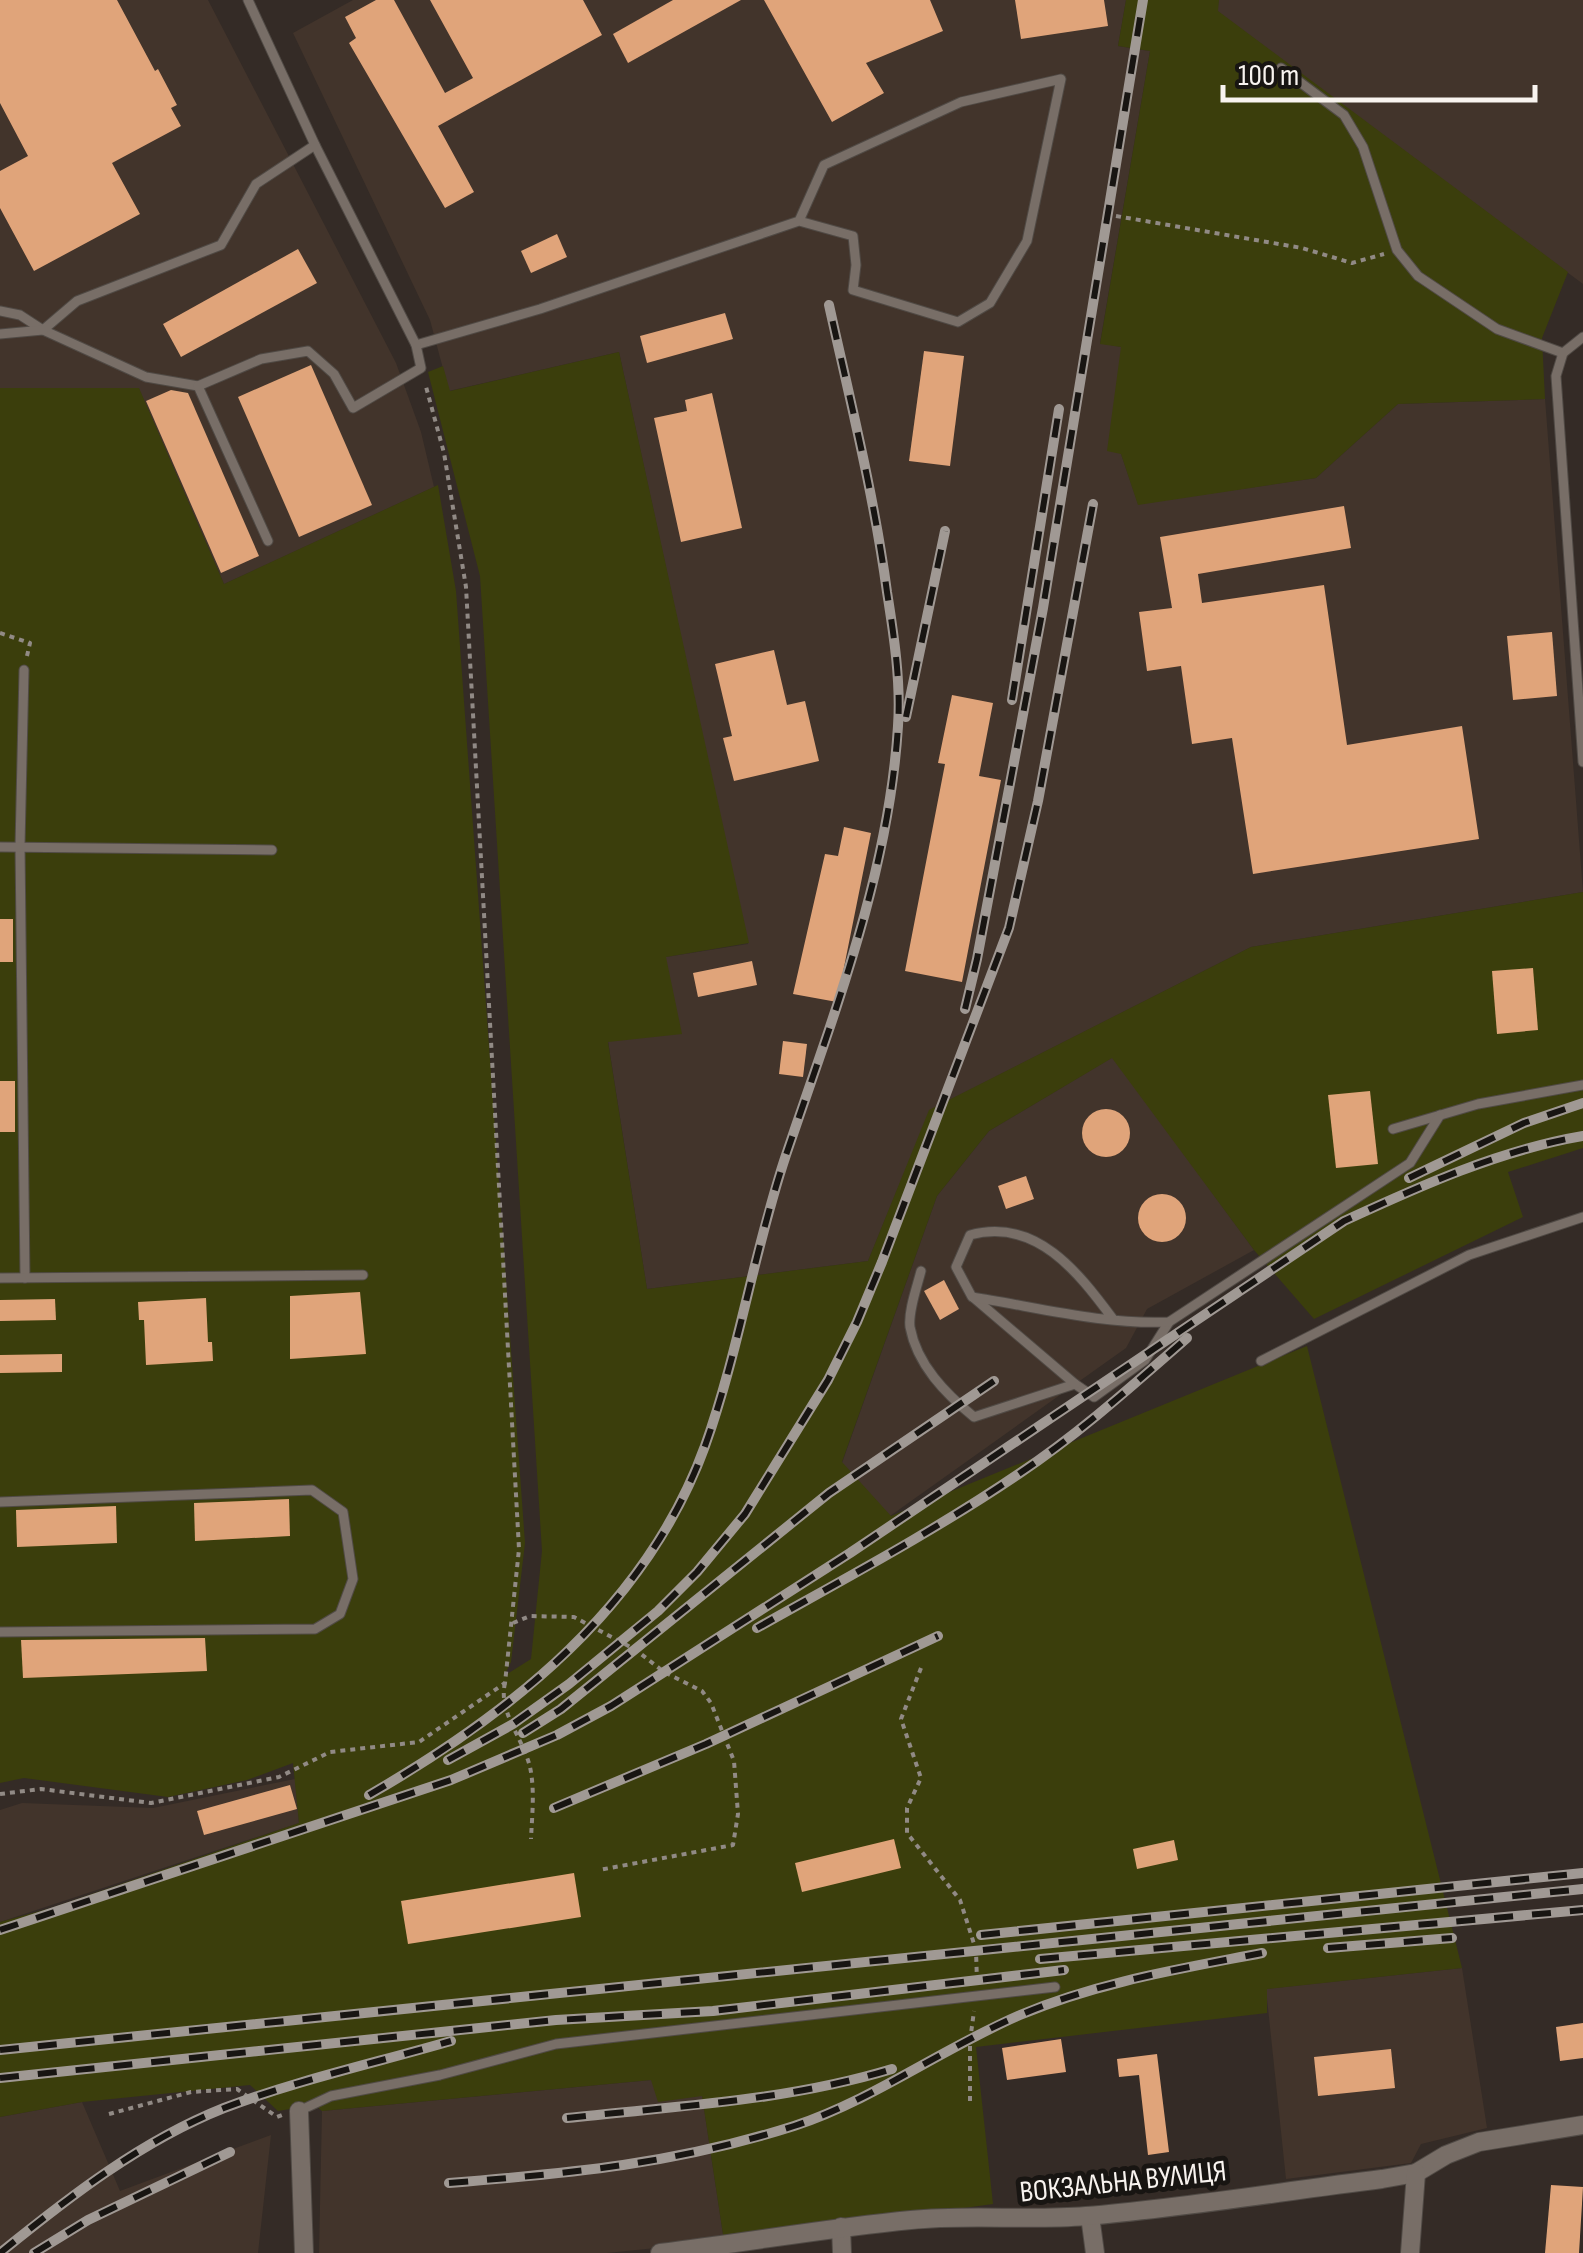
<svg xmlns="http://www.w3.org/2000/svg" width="1583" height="2253" font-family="'Sofia Sans Condensed',sans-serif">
<rect width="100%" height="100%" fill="#342b26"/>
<g fill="#42342b">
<polygon points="0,0 208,0 396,363 421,432 434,487 224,584 139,389 0,391"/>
<polygon points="353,0 1126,0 1118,46 1150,51 1100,343 1121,347 1121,454 1138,504 1316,478 1398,404 1545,399 1583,892 1251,947 930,1110 868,1261 647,1289 608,1041 666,957 748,944 619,352 449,391 430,320 293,33"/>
<polygon points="1219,0 1583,0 1583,284 1217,11"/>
<polygon points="1113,1057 1254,1250 1147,1309 1126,1348 890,1516 842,1463 937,1196 989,1131"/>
<polygon points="295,1779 299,1823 0,1922 0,1810 22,1803 153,1808"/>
<polygon points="1462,1968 1487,2128 1421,2144 1411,2163 1286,2179 1266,1989"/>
<polygon points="651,2080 702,2095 724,2241 607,2253 319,2253 322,2111"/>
<polygon points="82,2102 120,2191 271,2135 258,2253 0,2253 0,2117"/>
</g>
<g fill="#3b3e0c">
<polygon points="1126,0 1219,0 1218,11 1568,272 1542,338 1545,399 1398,404 1316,478 1138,505 1121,454 1107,451 1121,347 1100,344 1150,51 1118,46"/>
<polygon points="619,352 749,943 666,957 682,1034 608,1042 647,1289 868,1261 929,1110 1251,947 1583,892 1583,1148 1508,1172 1523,1217 1314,1319 1254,1250 1112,1058 989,1131 937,1196 842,1462 891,1516 1307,1346 1462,1968 1267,1989 1267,2013 976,2047 993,2204 724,2241 702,2096 658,2102 651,2080 322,2111 315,2105 278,2111 250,2085 82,2102 0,2117 0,1922 51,1908 299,1823 293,1763 247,1780 168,1797 24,1778 0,1783 0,388 139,388 224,584 438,485 456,591 525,1543 511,1662 504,1676 531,1659 542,1551 480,576 428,372 443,366 450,391"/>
</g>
<g fill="#e0a47a">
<polygon points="0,0 117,0 155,71 158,69 177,105 171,108 181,126 112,163 140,214 34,271 0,208 0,171 28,156 0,103"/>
<polygon points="376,0 394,0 445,93 473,78 430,0 583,0 602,35 438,126 474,192 445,208 349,43 356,38 345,17"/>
<polygon points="673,0 741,0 628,63 613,34"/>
<polygon points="764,0 930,0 943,31 866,63 884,93 832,122"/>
<polygon points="1015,0 1104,0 1108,26 1021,39"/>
<polygon points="557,234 567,257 531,273 521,251"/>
<polygon points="298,249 317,283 181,357 163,324"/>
<polygon points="725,313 733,339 647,363 640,336"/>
<polygon points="924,351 964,356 950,466 909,461"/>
<polygon points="311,365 372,505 299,537 238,397"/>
<polygon points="171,390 188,393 259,556 221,573 146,401"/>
<polygon points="712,393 742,528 681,542 654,418 687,411 685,400"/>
<polygon points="1344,506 1351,548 1198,574 1202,603 1324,585 1347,745 1462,726 1479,839 1253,874 1232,738 1192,744 1181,666 1147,671 1139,612 1172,608 1160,537"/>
<polygon points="1552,632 1557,696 1513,700 1507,636"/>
<polygon points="774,650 787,705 805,701 819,761 734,781 723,738 732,736 715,664"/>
<polygon points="952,695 993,703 979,776 1001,780 962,982 905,971 945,764 938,763"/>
<polygon points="844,827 871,833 837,1002 793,994 825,854 838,856"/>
<rect x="0" y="919" width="13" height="43"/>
<polygon points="752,961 757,985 698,997 693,973"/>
<polygon points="1533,968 1538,1030 1497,1034 1492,971"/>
<polygon points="783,1041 807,1044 803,1077 779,1074"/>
<rect x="0" y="1081" width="15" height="51"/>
<polygon points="1370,1091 1378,1164 1336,1168 1328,1095"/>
<circle cx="1106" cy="1133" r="24"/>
<polygon points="1026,1176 1034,1199 1006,1209 998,1186"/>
<circle cx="1162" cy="1218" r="24"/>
<polygon points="944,1280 959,1309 940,1320 924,1291"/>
<polygon points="360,1292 366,1354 290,1359 290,1296"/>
<polygon points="206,1298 208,1342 212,1342 213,1361 146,1365 144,1320 139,1320 138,1302"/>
<polygon points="55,1299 56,1320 0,1321 0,1300"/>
<polygon points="62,1354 62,1372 0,1373 0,1355"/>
<polygon points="289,1499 290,1536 195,1541 194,1503"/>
<polygon points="116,1506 117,1543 17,1547 16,1510"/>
<polygon points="205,1638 207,1671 23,1678 21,1640"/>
<polygon points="290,1785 297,1809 204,1835 197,1811"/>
<polygon points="894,1839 901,1868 802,1892 795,1863"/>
<polygon points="1174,1840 1178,1860 1137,1869 1133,1849"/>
<polygon points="574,1873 581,1917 408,1944 401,1901"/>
<polygon points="1583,2023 1583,2058 1560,2061 1556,2027"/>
<polygon points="1061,2039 1066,2072 1007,2080 1002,2048"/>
<polygon points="1391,2049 1395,2088 1318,2096 1314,2057"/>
<polygon points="1157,2054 1169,2152 1148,2155 1139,2075 1119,2077 1117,2059"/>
<polygon points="1551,2185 1583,2187 1579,2253 1545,2253"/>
</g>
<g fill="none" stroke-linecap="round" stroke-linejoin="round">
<defs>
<g id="lane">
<polyline points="1281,68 1344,115 1363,147 1397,250 1418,276 1497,329 1563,353"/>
<polyline points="0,311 20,315 43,330 146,377 198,386 268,541"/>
<polyline points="0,334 43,330 77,301 221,245 256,184 315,145"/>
<polyline points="1583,337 1563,353 1556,376 1583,762"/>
<polyline points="416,345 540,309 799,221 824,165 961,102 1061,79 1027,241 990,303 958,322 853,290 856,265 853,236 799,221"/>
<polyline points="198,386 261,359 308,351 334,374 353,408 421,368 416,345 315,145 248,0"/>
<polyline points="24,670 20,846 25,1278"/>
<polyline points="0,847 272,850"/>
<polyline points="1393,1129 1478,1104 1583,1085"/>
<path d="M921 1271C917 1287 908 1311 910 1327 917 1365 946 1394 974 1417L1075 1384 1094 1397 1145 1360 1169 1322"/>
<polyline points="0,1278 363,1275"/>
<polyline points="974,1298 1075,1384"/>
<path d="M1113 1319C1078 1272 1036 1217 970 1235L956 1267 972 1297C1036 1307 1104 1325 1169 1322L1410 1163 1440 1115"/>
<polyline points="1261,1361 1469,1255 1583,1217"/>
<polyline points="0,1502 312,1490 343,1512 353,1579 340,1614 315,1629 0,1632"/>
<polyline points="299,2111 331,2096 440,2075 556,2044 1055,1987"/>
</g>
<g id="street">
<polyline points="299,2111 304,2253"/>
<polyline points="1090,2216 1095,2253"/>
<polyline points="841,2227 842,2253"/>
<path d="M660 2253C744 2243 827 2228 911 2220 969 2214 1028 2221 1086 2216 1185 2208 1284 2191 1382 2179L1416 2173 1446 2155 1479 2142 1583 2125"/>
<polyline points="1410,2253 1416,2173"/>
</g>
</defs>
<use href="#lane" stroke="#504a45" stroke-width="11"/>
<use href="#street" stroke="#504a45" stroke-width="20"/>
<g stroke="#918a85" stroke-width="4" stroke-dasharray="5 5" stroke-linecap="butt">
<polyline points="1116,216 1302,248 1352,263 1384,254"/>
<polyline points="0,633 30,643 27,656"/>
<polyline points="513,1623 530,1616 574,1617 636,1650 664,1672 702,1691 711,1703 734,1761 738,1814 733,1845 599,1870"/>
<polyline points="921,1668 901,1719 921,1778 907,1808 907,1833 960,1900 976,1950 977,1982"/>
<path d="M505 1683C498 1712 523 1738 530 1767 535 1790 532 1816 531 1839"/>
<polyline points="0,1794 41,1789 151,1803 279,1777 330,1752 419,1742 505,1683 519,1549 466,587 444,453 425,383"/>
<polyline points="970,2101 970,2041 974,2011"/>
<polyline points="109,2114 191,2092 237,2089 277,2117 282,2115"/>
</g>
<use href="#lane" stroke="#786e67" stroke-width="9"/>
<use href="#street" stroke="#786e67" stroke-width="18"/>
<defs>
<g id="rail">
<polyline points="1012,700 1059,409"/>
<polyline points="906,717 945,531"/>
<polyline points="965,1009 977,959 1043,608 1143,0"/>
<polyline points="1409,1178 1524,1123 1583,1103"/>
<path d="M757 1628C846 1578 936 1530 1020 1473 1080 1433 1133 1385 1187 1338"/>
<polyline points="523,1733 561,1709 829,1493 994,1381"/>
<polyline points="448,1760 513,1724 569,1684 658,1611 697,1572 745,1514 828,1380 857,1322 882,1262 1009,928 1038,801 1093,504"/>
<path d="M369 1795C512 1713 647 1606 705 1446 739 1351 754 1250 786 1155 833 1016 889 874 898 726 901 682 894 636 887 592 874 495 850 400 829 305"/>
<polyline points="554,1808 706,1744 938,1636"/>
<path d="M0 1930 451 1780 557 1735 611 1706 850 1553 1344 1221C1420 1186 1500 1150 1583 1136"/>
<polyline points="981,1935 1583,1873"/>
<polyline points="1328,1948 1452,1938"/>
<polyline points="1040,1959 1583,1910"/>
<polyline points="0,2050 1583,1889"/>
<polyline points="0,2078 556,2020 713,2011 1064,1970"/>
<path d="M567 2118C676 2106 787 2101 892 2069"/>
<path d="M449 2183C572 2173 675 2164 794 2126 873 2100 943 2048 1020 2015 1098 1982 1180 1969 1262 1953"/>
<path d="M0 2253C69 2197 141 2141 224 2108 298 2080 375 2063 451 2041"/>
<polyline points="34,2253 88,2220 230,2152"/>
</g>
</defs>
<use href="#rail" stroke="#a09994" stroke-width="10"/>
<use href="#rail" stroke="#181512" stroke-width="6" stroke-dasharray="19" stroke-linecap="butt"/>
</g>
<g text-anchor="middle" stroke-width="10" stroke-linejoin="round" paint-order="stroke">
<g font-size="30" fill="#f8f3ef" stroke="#181512">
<text transform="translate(1123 2181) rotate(-6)" y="10">ВОКЗАЛЬНА ВУЛИЦЯ</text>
</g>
</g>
<path d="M1223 85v15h312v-15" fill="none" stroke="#f8f3ef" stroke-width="5"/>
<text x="1238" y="85" font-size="30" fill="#f8f3ef" stroke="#181512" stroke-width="8" paint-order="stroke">100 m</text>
</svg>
